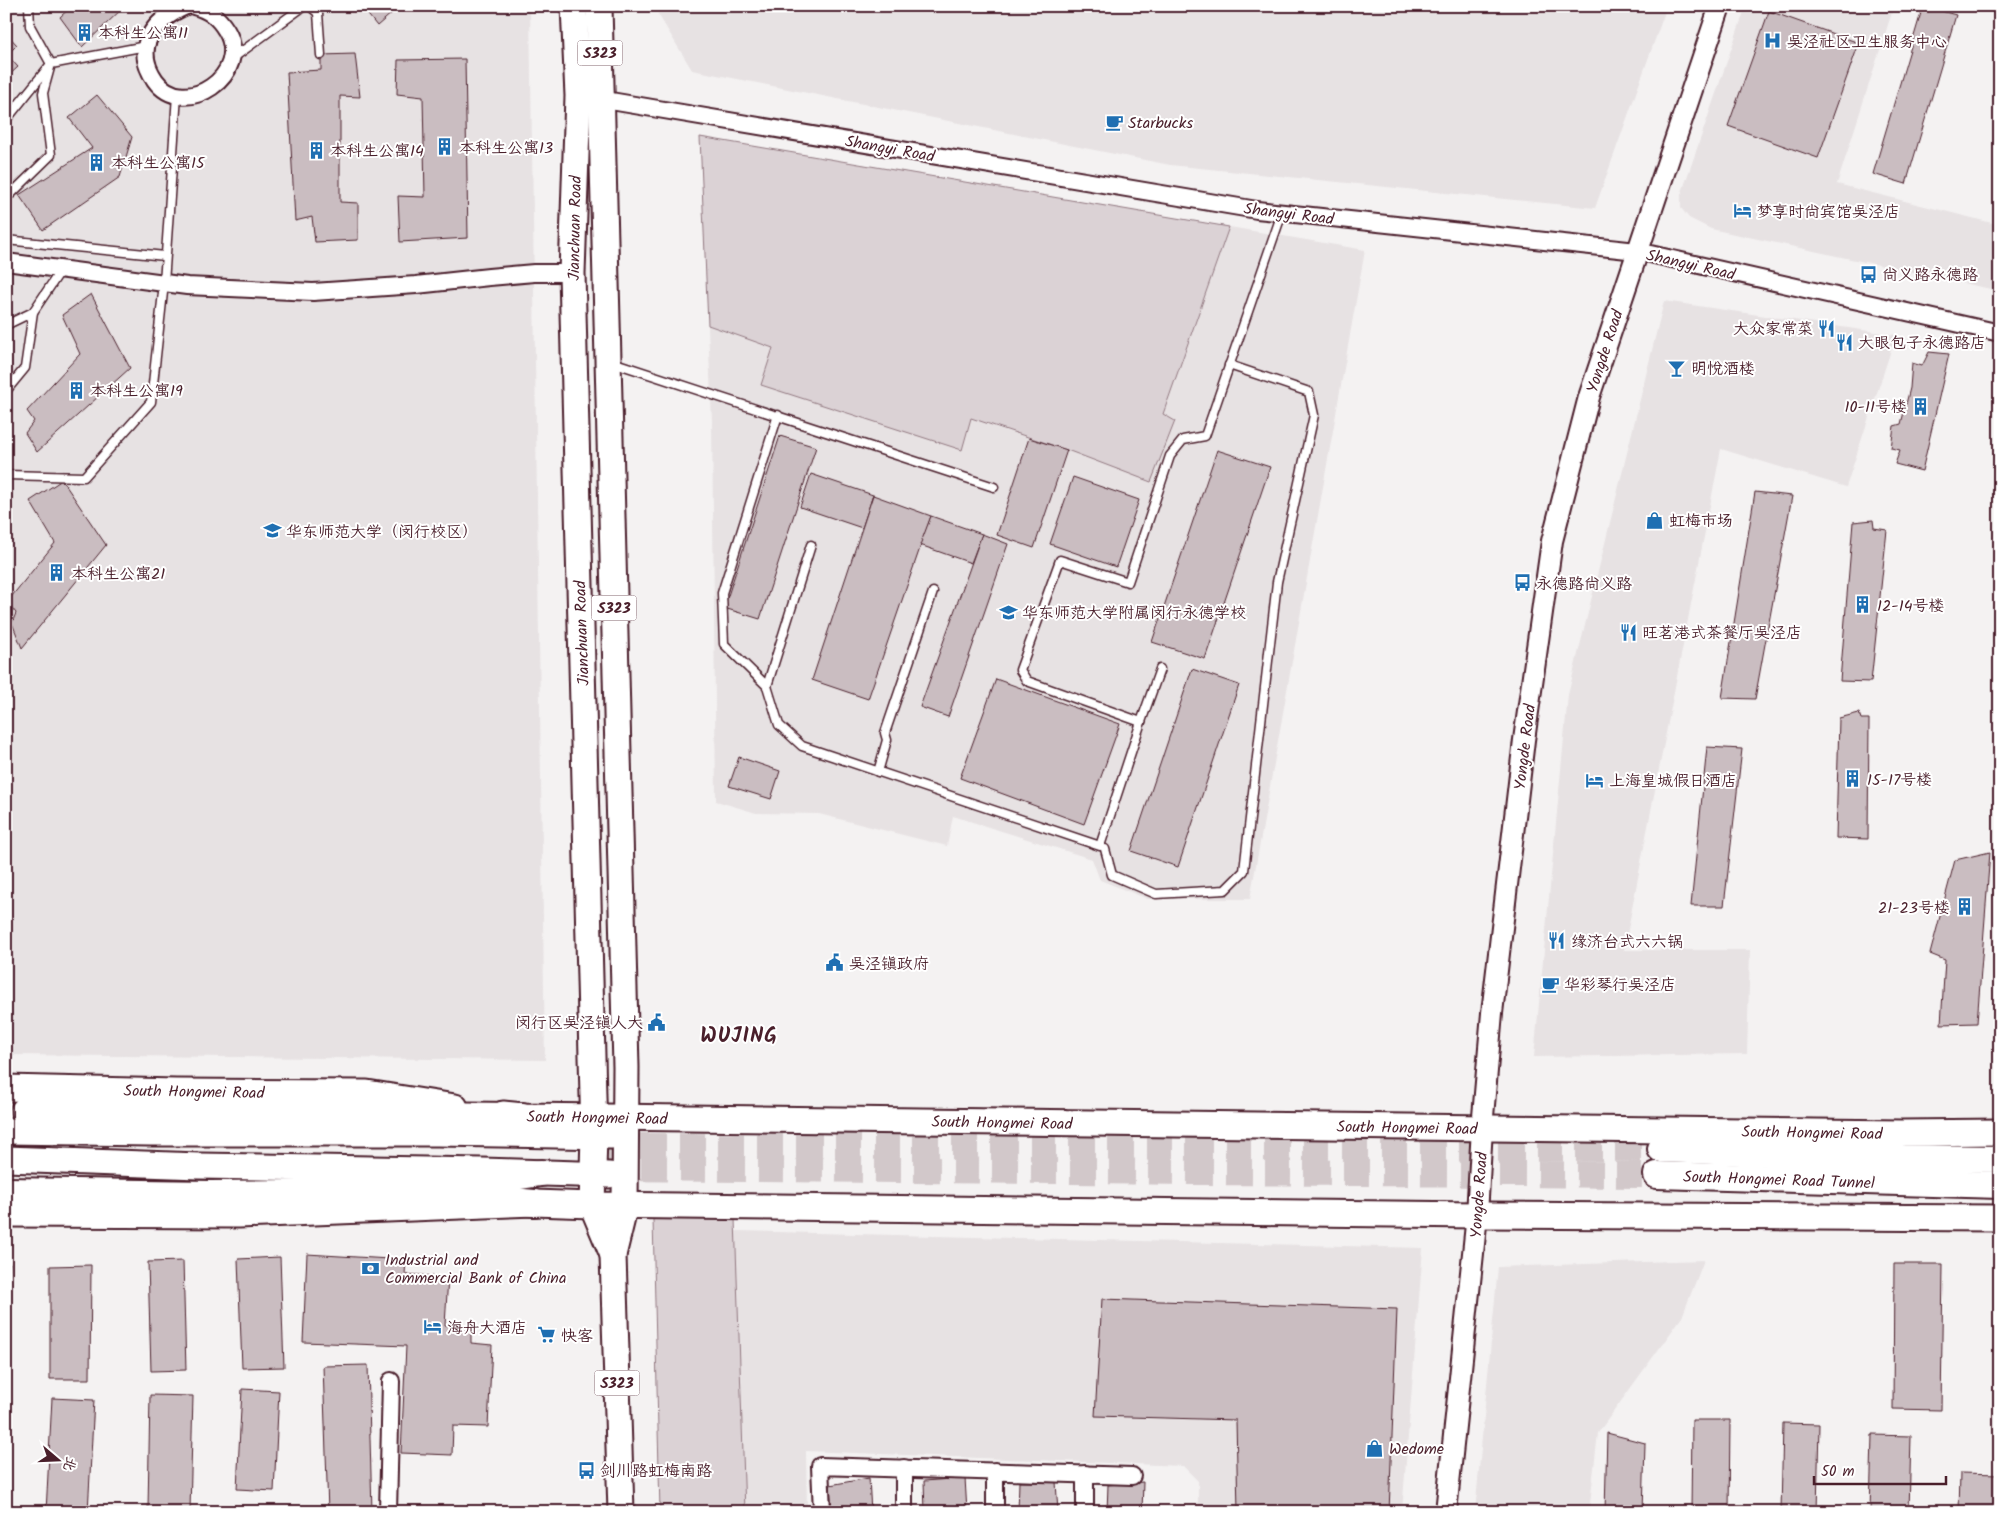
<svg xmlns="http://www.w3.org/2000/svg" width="2006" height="1518" font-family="Kalam,'LXGW WenKai TC',sans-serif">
<rect width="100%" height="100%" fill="#f4f2f2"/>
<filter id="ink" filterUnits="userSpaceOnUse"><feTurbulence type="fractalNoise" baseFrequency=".02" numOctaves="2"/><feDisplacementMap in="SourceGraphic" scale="10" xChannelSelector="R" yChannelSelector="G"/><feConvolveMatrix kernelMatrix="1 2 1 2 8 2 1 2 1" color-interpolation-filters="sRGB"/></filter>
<g filter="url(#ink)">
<g fill="#e7e2e3">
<polygon points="6,6 530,6 545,1060 6,1055"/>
<polygon points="658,6 1667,6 1595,208 1170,165 692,70 658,14"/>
<polygon points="1746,6 1894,6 1837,184 2000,225 2000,291 1711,229 1689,218 1681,208 1681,195"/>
<polygon points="700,137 1365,250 1250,899 1148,899 1100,880 1092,859 953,816 947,846 819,814 756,813 716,801 712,422"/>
<polygon points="1664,301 1896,335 1846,487 1721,449 1624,950 1750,950 1747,1054 1534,1057 1568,695"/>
<polygon points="735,1231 1423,1248 1402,1512 1198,1512 1198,1481 1183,1466 806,1451 807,1512 744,1512"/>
<polygon points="1704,1260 1682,1317 1598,1433 1589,1512 1475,1512 1498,1267"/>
</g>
<g fill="#dbd2d5" stroke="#927880">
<polygon points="700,137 1229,227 1163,414 1175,421 1151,482 1067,450 971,418 962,450 761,385 773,348 708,325"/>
<polygon points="653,1219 735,1219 745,1512 660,1512"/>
</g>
<g fill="#cabdc1" stroke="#4a1f2b">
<polygon points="72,6 125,6 82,47 60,17"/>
<polygon points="361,6 400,6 377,26"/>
<polygon points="1923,6 1956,15 1906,184 1873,174"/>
<polygon points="1769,11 1859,43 1818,158 1728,126"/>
<polygon points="6,33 17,45 7,55 18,67 6,78"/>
<polygon points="355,54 360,97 340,96 340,202 358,203 358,240 315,242 312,217 295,221 287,72 321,70 321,55"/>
<polygon points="465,59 468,238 400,242 398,196 425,197 423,97 397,94 398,60"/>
<polygon points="97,95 132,137 120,177 43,230 19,195 92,148 69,118"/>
<polygon points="91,294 130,368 37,452 25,433 34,421 27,411 80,354 62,315"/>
<polygon points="1929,352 1949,354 1922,471 1895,464 1900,450 1891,448 1894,426 1901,424 1910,388 1912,363 1922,366"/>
<polygon points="780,436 816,447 760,619 724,608"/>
<polygon points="1029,438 1067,450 1034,548 997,535"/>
<polygon points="1217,450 1270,467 1205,659 1152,642"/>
<polygon points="811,474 873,495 862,528 800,507"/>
<polygon points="1073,477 1139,500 1116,567 1050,544"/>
<polygon points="62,480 106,545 22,648 12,623 16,613 7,602 55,543 30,501"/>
<polygon points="1755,492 1792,496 1755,699 1722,698"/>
<polygon points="873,495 931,516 868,699 812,680"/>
<polygon points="931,516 982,534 971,563 920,545"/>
<polygon points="1873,520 1874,528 1887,530 1871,682 1840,681 1853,522"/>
<polygon points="982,534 1008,544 948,717 920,707"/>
<polygon points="1192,669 1239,685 1178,867 1131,851"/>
<polygon points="996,679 1120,724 1084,824 960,778"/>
<polygon points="1859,713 1861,719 1869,719 1868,839 1836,838 1839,718"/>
<polygon points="1707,747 1742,749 1724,906 1691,906"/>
<polygon points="739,757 780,771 771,799 729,786"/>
<polygon points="1990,852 1977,1023 1941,1024 1945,960 1930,954 1955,860"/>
<polygon points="307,1254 406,1260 405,1274 448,1277 445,1325 471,1328 471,1343 492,1345 488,1427 453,1426 452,1455 401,1453 406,1346 303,1342"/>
<polygon points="280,1257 284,1367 242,1368 238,1259"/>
<polygon points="183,1261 186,1370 151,1371 148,1262"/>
<polygon points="6,1263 10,1263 6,1321"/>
<polygon points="1894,1264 1943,1264 1941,1410 1893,1409"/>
<polygon points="91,1265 90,1379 50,1379 50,1266"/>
<polygon points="1102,1299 1397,1309 1389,1512 1238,1512 1236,1420 1095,1416"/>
<polygon points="368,1365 372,1512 328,1512 323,1366"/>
<polygon points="242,1389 279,1391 274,1491 237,1489"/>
<polygon points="150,1395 193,1396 190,1510 148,1509"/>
<polygon points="7,1397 8,1511 6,1511 6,1397"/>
<polygon points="52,1398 94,1400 88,1512 46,1512"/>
<polygon points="1692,1420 1730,1420 1729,1512 1691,1512"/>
<polygon points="1783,1423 1819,1424 1817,1512 1781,1512"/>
<polygon points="1607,1433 1645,1443 1643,1512 1605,1512"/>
<polygon points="1872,1435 1911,1436 1909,1512 1870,1512"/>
<polygon points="1960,1473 2000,1474 2000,1512 1959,1512"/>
<polygon points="869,1478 871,1512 832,1512 830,1485"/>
<polygon points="965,1478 967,1512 925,1512 924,1481"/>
<polygon points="1019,1482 1056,1482 1058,1512 1018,1512"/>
<polygon points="1143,1482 1142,1512 1107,1512 1108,1485"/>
</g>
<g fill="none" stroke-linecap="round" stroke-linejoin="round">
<g stroke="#d2c8ca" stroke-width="26" stroke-dasharray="26 13" stroke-linecap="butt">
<polyline points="6,1111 24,1111"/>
<polyline points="601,1146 1661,1149"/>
<polyline points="602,1168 1657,1175"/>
</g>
<defs>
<g id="service">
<polyline points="310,6 318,13 321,55"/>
<polyline points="233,58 304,6"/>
<polyline points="6,120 51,64 30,26 29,6"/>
<polyline points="6,196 11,194 51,155 43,93 51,64 146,46"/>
<polyline points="6,240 165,256"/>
<polyline points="6,325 33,312 61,270"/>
<polyline points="612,362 994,487"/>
<polyline points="6,391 25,368 33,312"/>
<polyline points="778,415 722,593 724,644 767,686 779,725 802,746 1100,846 1141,722 1027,681 1020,670 1060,560 1128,582 1170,456 1183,440 1205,436 1282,213"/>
<polyline points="6,475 84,477 151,402 164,283 177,95"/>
<polyline points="767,686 811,545"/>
<polyline points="1141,722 1160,669"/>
<polyline points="878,772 887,740 885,733 933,592"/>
<polyline points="1105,849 1112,875 1156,894 1225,890 1244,871 1277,582 1314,415 1309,392 1229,365"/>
</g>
<g id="minor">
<path d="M186 6C154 20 132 47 155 80 184 121 253 74 226 30 218 17 209 10 194 6"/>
<polyline points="593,98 1257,210 1637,251 2000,333"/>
<polyline points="6,262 187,286 313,292 416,285 489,277 534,273 572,273"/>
<polyline points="904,1468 904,1512"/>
<polyline points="995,1471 995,1512"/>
<polyline points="388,1512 391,1381"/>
<polyline points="822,1512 820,1466 1132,1476"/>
<polyline points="1085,1512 1085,1474"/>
</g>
<polyline id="tertiary" points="1446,1512 1477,1215 1482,1128 1492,1013 1524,740 1552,541 1589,397 1720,6"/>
<g id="primary">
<polyline points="574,6 578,96 572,273 594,1135 592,1205 613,1255"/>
<polyline points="599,6 626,1067 625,1206 613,1255 621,1512"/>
<polyline points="6,1088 176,1092 367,1093 455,1107"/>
<polyline points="503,1114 522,1116 1902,1133 2000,1132"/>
<polyline points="6,1131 150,1133 437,1133 611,1136"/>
<polyline points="6,1159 199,1166 482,1171 609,1175"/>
<polyline points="6,1214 239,1215 534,1203 592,1205 1477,1215 2000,1218"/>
</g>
<g id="trunk">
<polyline points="24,1111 522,1116"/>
<polyline points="1661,1149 1903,1158 2000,1159"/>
<polyline points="1657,1175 2000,1185"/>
<polyline points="456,1185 541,1173"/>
<polyline points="6,1191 211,1194 401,1192 439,1194 534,1203"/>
</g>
</defs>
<use href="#service" stroke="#4a1f2b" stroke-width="11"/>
<use href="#minor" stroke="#4a1f2b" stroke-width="20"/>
<use href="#tertiary" stroke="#4a1f2b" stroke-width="24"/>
<use href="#primary" stroke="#4a1f2b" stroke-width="29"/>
<use href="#trunk" stroke="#4a1f2b" stroke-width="30"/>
<use href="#service" stroke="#fff" stroke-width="8"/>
<use href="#minor" stroke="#fff" stroke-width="16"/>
<use href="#tertiary" stroke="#fff" stroke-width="20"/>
<use href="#primary" stroke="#fff" stroke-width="25"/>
<use href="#trunk" stroke="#fff" stroke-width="26"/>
</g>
</g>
<defs>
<symbol id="building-bare" viewBox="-9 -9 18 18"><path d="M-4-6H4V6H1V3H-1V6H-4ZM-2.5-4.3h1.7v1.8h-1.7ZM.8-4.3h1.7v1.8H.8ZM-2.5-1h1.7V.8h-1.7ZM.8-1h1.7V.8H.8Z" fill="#1f6fb2" stroke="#fff" stroke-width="2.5" paint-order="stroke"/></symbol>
<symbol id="hospital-bare" viewBox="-9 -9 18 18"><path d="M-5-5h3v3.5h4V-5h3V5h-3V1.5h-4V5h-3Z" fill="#1f6fb2" stroke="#fff" stroke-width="2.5" paint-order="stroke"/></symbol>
<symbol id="cafe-bare" viewBox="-9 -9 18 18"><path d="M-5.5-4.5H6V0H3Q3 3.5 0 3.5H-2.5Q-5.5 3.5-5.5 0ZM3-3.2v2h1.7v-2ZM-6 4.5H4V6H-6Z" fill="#1f6fb2" stroke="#fff" stroke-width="2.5" paint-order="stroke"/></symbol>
<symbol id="hotel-bare" viewBox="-9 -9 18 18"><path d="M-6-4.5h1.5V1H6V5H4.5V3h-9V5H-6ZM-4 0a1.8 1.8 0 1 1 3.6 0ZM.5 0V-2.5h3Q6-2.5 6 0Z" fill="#1f6fb2" stroke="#fff" stroke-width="2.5" paint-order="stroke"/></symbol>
<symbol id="bus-bare" viewBox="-9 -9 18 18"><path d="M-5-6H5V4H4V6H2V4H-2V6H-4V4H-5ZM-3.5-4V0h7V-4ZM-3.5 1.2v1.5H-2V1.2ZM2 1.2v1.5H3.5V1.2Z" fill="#1f6fb2" stroke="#fff" stroke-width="2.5" paint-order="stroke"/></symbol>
<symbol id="restaurant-bare" viewBox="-9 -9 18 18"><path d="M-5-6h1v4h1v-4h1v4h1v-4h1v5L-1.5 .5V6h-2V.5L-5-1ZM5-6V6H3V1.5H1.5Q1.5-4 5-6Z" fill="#1f6fb2" stroke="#fff" stroke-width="2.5" paint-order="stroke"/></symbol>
<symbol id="bar-bare" viewBox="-9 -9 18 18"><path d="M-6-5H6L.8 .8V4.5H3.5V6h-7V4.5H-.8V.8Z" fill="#1f6fb2" stroke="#fff" stroke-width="2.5" paint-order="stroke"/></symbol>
<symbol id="shop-bare" viewBox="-9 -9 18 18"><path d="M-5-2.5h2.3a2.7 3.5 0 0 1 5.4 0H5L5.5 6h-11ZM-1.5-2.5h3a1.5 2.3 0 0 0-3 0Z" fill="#1f6fb2" stroke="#fff" stroke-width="2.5" paint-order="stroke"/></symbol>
<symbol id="university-bare" viewBox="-9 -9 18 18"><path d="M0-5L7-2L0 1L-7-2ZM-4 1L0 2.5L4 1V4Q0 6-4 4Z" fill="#1f6fb2" stroke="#fff" stroke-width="2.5" paint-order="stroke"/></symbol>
<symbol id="school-bare" viewBox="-9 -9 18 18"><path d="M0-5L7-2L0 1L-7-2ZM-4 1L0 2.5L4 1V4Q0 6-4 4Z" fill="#1f6fb2" stroke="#fff" stroke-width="2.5" paint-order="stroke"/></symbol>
<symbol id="civic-bare" viewBox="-9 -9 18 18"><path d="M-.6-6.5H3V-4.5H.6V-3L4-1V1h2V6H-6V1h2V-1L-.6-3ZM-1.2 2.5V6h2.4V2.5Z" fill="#1f6fb2" stroke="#fff" stroke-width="2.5" paint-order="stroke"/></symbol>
<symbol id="bank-bare" viewBox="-9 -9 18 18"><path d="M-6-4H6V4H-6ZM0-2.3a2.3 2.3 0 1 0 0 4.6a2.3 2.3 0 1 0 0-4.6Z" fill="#1f6fb2" stroke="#fff" stroke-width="2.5" paint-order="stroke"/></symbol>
<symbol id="supermarket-bare" viewBox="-9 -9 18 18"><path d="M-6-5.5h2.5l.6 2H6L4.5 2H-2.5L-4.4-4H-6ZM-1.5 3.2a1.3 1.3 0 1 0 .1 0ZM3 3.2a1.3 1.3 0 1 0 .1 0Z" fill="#1f6fb2" stroke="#fff" stroke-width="2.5" paint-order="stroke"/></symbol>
</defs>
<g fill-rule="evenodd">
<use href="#building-bare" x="72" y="20" width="25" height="25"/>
<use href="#hospital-bare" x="1760" y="28" width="25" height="25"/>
<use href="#cafe-bare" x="1102" y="110" width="25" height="25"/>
<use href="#building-bare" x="432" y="134" width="25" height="25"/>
<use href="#building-bare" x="304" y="138" width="25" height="25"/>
<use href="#building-bare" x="84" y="150" width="25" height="25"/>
<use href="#hotel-bare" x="1730" y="198" width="25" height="25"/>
<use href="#bus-bare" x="1856" y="262" width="25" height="25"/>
<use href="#restaurant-bare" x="1814" y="316" width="25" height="25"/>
<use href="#restaurant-bare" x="1832" y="330" width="25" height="25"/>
<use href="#bar-bare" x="1664" y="356" width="25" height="25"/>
<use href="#building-bare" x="64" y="378" width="25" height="25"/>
<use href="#building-bare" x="1908" y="394" width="25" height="25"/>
<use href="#shop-bare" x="1642" y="508" width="25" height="25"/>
<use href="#university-bare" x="260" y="518" width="25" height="25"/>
<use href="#building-bare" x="44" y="560" width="25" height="25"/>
<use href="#bus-bare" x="1510" y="570" width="25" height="25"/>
<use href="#building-bare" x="1850" y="592" width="25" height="25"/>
<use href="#school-bare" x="996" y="600" width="25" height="25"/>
<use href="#restaurant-bare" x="1616" y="620" width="25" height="25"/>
<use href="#building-bare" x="1840" y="766" width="25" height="25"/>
<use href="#hotel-bare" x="1582" y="768" width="25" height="25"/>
<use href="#building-bare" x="1952" y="894" width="25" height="25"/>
<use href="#restaurant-bare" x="1544" y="928" width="25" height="25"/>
<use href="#civic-bare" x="822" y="950" width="25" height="25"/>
<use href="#cafe-bare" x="1538" y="972" width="25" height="25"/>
<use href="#civic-bare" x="644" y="1010" width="25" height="25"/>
<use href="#bank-bare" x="358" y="1256" width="25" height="25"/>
<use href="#hotel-bare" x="420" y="1314" width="25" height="25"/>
<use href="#supermarket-bare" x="534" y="1322" width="25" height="25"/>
<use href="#shop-bare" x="1362" y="1436" width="25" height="25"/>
<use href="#bus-bare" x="574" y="1458" width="25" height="25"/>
</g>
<g text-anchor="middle" stroke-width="4" stroke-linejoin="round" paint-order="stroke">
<g fill="#fff" stroke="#80626b" stroke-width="1">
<rect x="577.5" y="40.5" width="45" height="25" rx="4"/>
<rect x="591.5" y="595.5" width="45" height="25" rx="4"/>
<rect x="594.5" y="1370.5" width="45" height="25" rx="4"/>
</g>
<g font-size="15" font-weight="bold" fill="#4a1f2b">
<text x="600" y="58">S323</text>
<text x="614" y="613">S323</text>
<text x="617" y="1388">S323</text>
</g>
<g font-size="16" fill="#4a1f2b" stroke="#fff" text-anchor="start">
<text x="98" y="38">本科生公寓11</text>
<text x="1787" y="47">吴泾社区卫生服务中心</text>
<text x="1128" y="128">Starbucks</text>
<text x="459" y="153">本科生公寓13</text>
<text x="330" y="156">本科生公寓14</text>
<text x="111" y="168">本科生公寓15</text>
<text x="1756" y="217">梦享时尚宾馆吴泾店</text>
<text x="1882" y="280">尚义路永德路</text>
<text x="1813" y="334" text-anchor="end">大众家常菜</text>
<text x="1858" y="348">大眼包子永德路店</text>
<text x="1691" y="374">明悦酒楼</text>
<text x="90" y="396">本科生公寓19</text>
<text x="1907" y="412" text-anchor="end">10-11号楼</text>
<text x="1669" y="526">虹梅市场</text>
<text x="286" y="537">华东师范大学（闵行校区）</text>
<text x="71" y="579">本科生公寓21</text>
<text x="1536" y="589">永德路尚义路</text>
<text x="1877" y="611">12-14号楼</text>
<text x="1022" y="618">华东师范大学附属闵行永德学校</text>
<text x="1642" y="638">旺茗港式茶餐厅吴泾店</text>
<text x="1867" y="785">15-17号楼</text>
<text x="1609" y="786">上海皇城假日酒店</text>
<text x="1950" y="913" text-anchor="end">21-23号楼</text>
<text x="1571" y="947">缘济台式六六锅</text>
<text x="849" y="969">吴泾镇政府</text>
<text x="1564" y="990">华彩琴行吴泾店</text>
<text x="643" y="1028" text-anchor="end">闵行区吴泾镇人大</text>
<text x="385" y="1265">Industrial and<tspan x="385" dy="18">Commercial Bank of China</tspan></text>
<text x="447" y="1333">海舟大酒店</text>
<text x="561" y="1341">快客</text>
<text x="1389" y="1454">Wedome</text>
<text x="600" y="1476">剑川路虹梅南路</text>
</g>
<g font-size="16" fill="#4a1f2b" stroke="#fff">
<text transform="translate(890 148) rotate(10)" y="6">Shangyi Road</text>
<text transform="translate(1289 213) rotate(7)" y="6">Shangyi Road</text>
<text transform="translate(574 228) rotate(-89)" y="6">Jianchuan Road</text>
<text transform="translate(1691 264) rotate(13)" y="6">Shangyi Road</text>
<text transform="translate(1604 351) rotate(-72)" y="6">Yongde Road</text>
<text transform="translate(581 633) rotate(-92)" y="6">Jianchuan Road</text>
<text transform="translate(1524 747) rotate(-83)" y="6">Yongde Road</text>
<text transform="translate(194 1091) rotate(1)" y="6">South Hongmei Road</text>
<text transform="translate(597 1117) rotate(1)" y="6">South Hongmei Road</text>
<text transform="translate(1002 1122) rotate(1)" y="6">South Hongmei Road</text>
<text transform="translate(1407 1127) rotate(1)" y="6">South Hongmei Road</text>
<text transform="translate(1812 1132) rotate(1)" y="6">South Hongmei Road</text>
<text transform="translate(1779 1179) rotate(2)" y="6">South Hongmei Road Tunnel</text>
<text transform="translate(1478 1195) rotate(-86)" y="6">Yongde Road</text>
</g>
<g font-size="21" font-weight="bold" letter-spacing="1" fill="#4a1f2b" stroke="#fff">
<text x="739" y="1042">WUJING</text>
</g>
</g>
<rect width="2006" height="1518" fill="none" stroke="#fff" stroke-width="25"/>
<rect x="12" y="12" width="1981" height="1493" fill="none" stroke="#4a1f2b" stroke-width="2" filter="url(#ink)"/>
<g transform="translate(58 1460) rotate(109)" stroke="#ffffff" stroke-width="4" paint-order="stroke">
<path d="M0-4L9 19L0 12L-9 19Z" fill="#4a1f2b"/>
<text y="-8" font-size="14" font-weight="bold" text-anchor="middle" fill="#4a1f2b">北</text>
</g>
<path d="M1814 1476v8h132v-8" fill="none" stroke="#4a1f2b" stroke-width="2.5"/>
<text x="1821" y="1476" font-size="15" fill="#4a1f2b" stroke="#ffffff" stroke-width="4" paint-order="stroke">50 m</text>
</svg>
